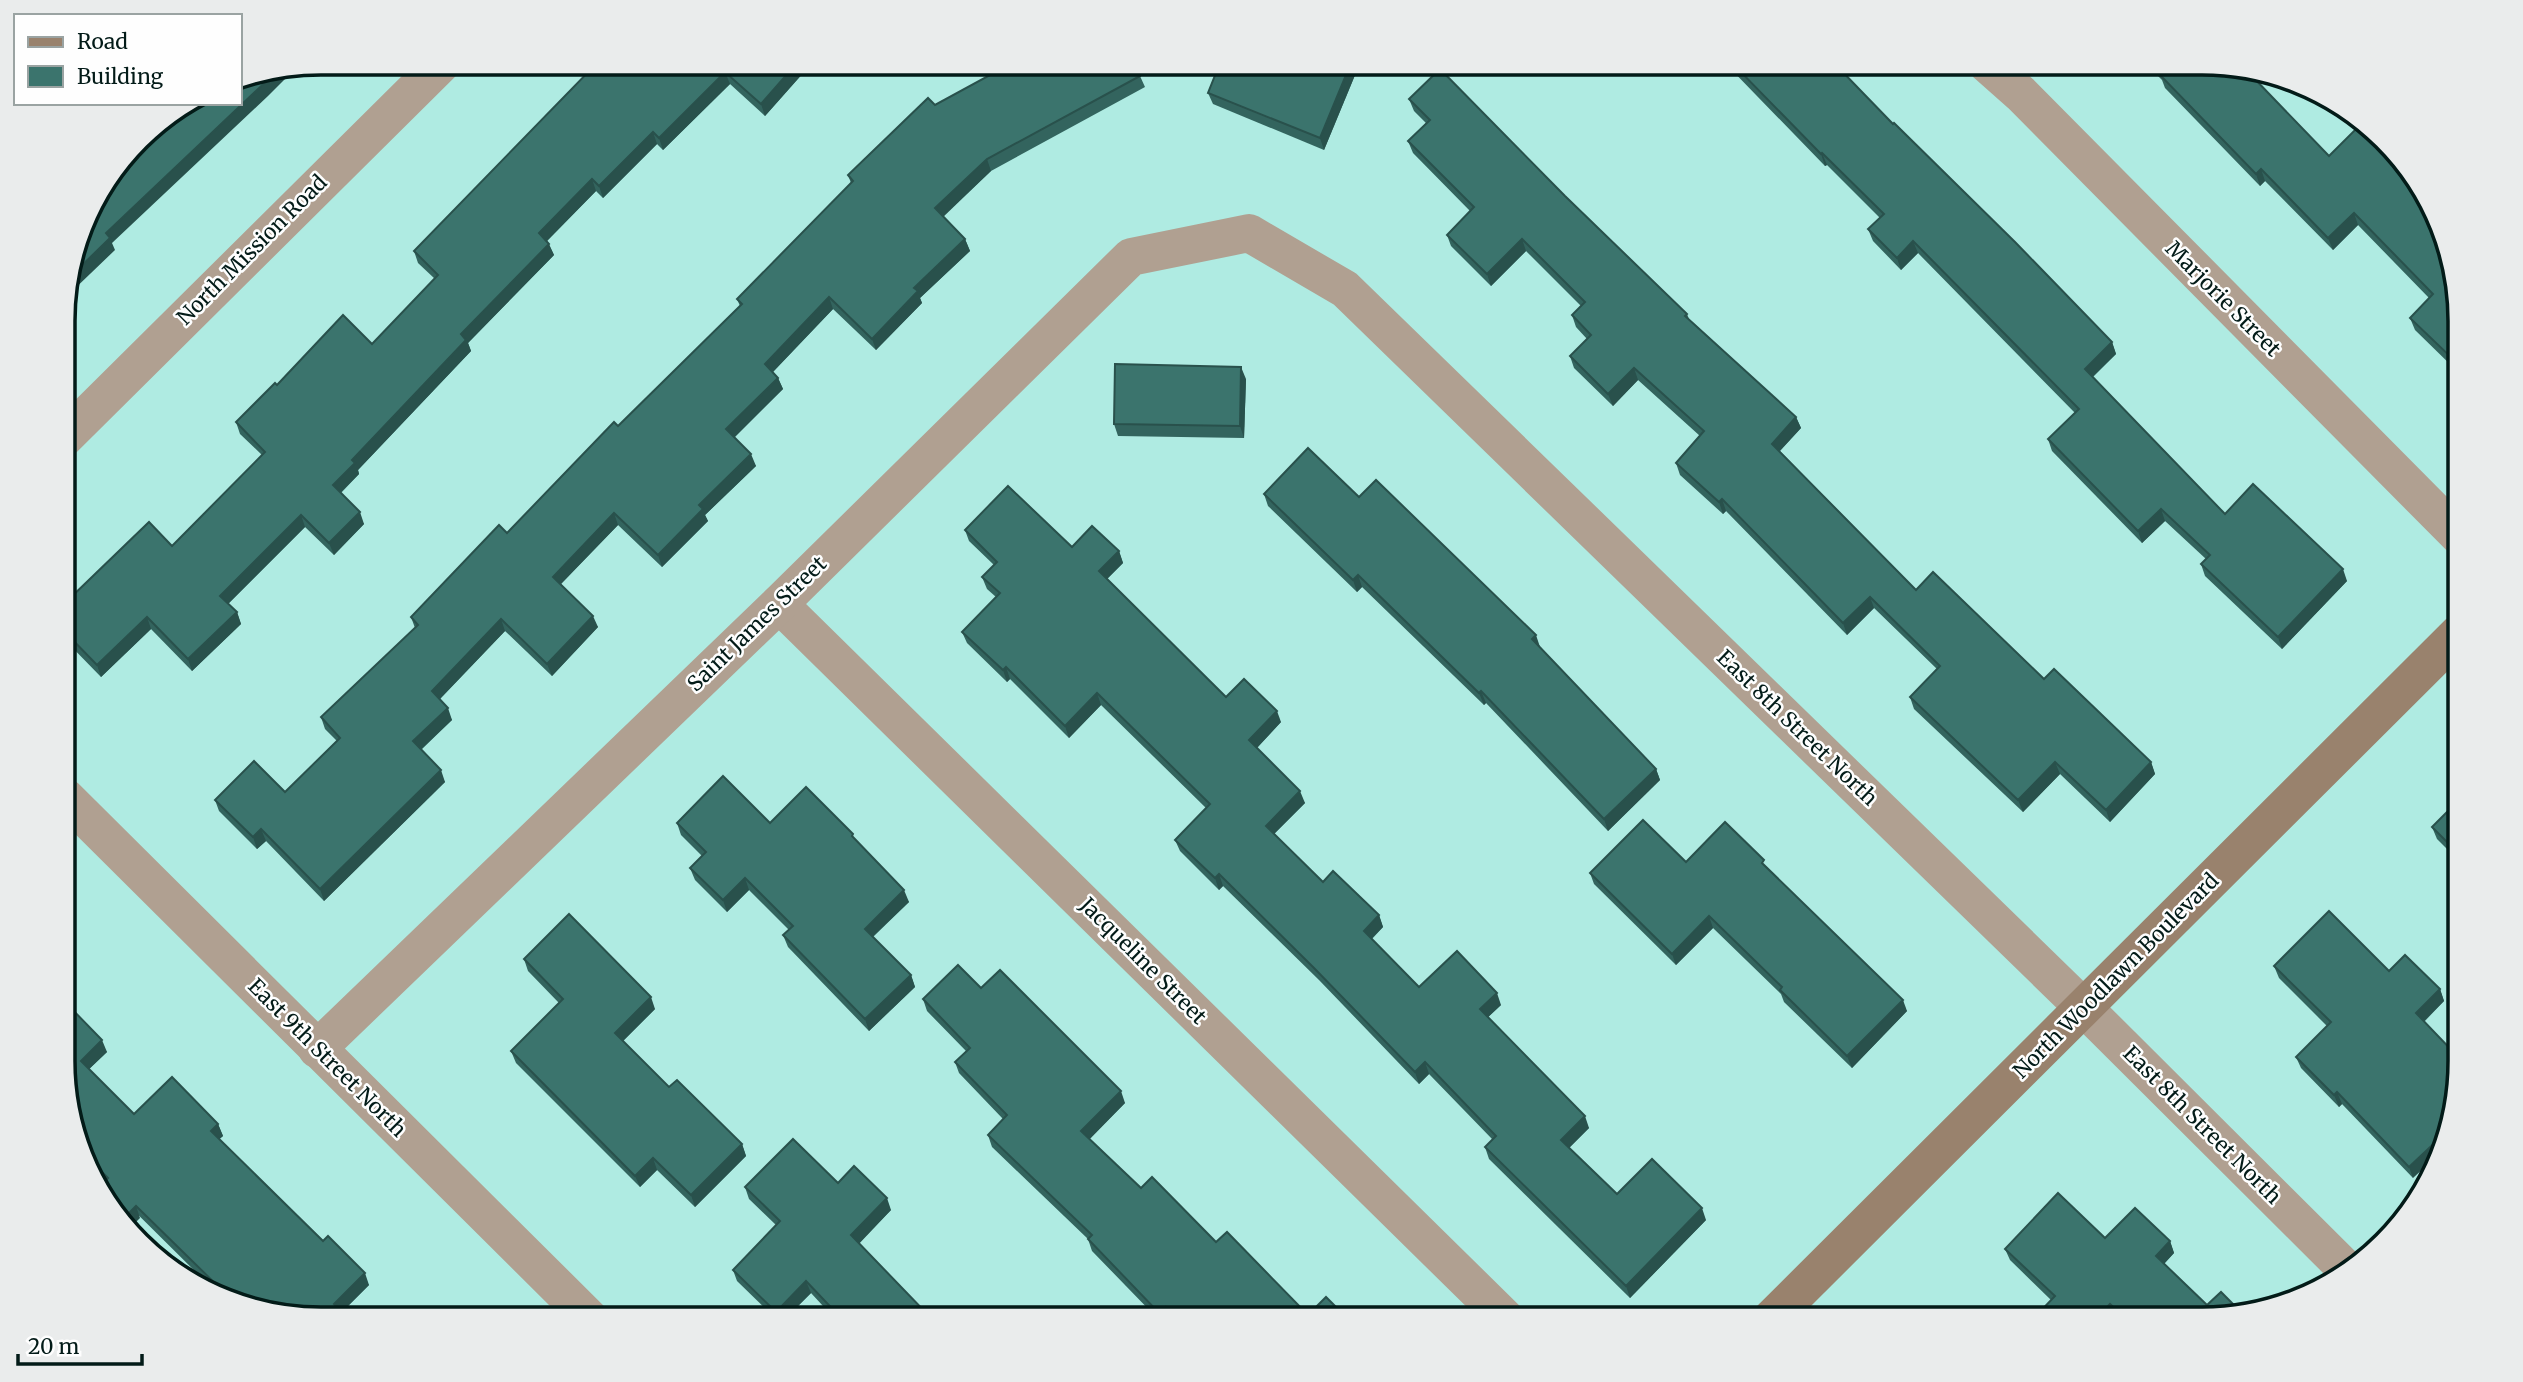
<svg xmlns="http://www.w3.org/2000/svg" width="2523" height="1382" font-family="Merriweather,serif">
<rect width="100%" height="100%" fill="#afebe2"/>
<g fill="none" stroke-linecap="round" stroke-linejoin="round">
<g stroke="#b0a091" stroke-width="38">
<polyline points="1986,63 2021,94 2459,536"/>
<polyline points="64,438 442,63"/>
<polyline points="779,604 1506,1319"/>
<polyline points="65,797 590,1319"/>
<polyline points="317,1049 779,604 1131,257 1249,233 1345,289 2084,1008 2349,1272"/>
</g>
<polyline stroke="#99826d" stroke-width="38" points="1771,1319 2459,633"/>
</g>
<g fill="#33645e">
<polygon points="597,63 812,63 765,116 730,84 663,150 657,144 603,198 596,191 547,241 554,255 468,343 471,351 358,470 359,474 341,493 364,524 334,555 305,527 228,604 237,612 241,624 192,671 151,629 101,677 64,639 64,604 172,546 262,455 240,434 236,422 277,385 372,344 435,279 418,263 414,251"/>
<polygon points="1360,63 1324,150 1213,104 1208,93"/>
<polygon points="1725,63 1834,63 1893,124 2112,342 2116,354 2093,377 2225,514 2347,581 2282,649 2205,576 2201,564 2206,559 2165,521 2142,543 2052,451 2048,439 2075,413 1918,253 1901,270 1873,241 1868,229 1880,218 1827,165 1825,166"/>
<polygon points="2145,63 2201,63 2458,288 2458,372 2415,330 2410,318 2429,298 2358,225 2333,250 2265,181 2260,186 2165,88 2162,80"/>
<polygon points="1140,76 1145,87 991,171 943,216 965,239 970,251 920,298 922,303 876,350 833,309 773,372 778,378 783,389 734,437 756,466 705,515 708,521 662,567 618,525 561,584 598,627 552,676 505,631 440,699 452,720 421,750 445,782 324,901 266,841 257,849 219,811 215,800 285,792 337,741 325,729 321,717 415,628 411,617 507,533 618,426 740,306 737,299 851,183 848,175 935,105"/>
<polygon points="1409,99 1565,196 1687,314 1689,319 1796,417 1801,428 1780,451 1916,590 2044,679 2151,762 2155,774 2110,822 2060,774 2023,812 1914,709 1910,697 1937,669 1874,608 1847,635 1726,511 1723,514 1680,475 1676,463 1700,436 1638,380 1613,406 1574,368 1570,356 1587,339 1576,327 1572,315 1581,306 1526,251 1491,286 1451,246 1447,235 1470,211 1413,153 1408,141 1426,123 1414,111"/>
<polygon points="1246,379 1244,438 1118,436 1114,424"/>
<polygon points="1264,494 1359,497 1540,647 1539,648 1656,769 1660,780 1608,831 1486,703 1484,705 1362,587 1357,592 1268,506"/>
<polygon points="965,530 1072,547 1119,551 1123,563 1107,579 1226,697 1281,722 1257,748 1305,803 1274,834 1323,882 1379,915 1383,927 1372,939 1419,987 1501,1005 1488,1017 1589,1128 1569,1148 1617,1194 1706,1220 1630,1298 1489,1159 1485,1147 1493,1140 1429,1074 1419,1084 1319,980 1223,886 1219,890 1180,851 1175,840 1206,808 1101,705 1069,738 1010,679 1007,682 967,643 962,632 996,597 987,589 982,577 994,565 969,541"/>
<polygon points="2459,800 2459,861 2437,839 2432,827"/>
<polygon points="677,823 770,823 855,840 909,902 873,937 911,975 915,987 869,1031 788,947 783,935 789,930 749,890 727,912 695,880 690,868 702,856 681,835"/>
<polygon points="1686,862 1767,868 1907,1011 1852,1068 1784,1002 1781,994 1713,928 1676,965 1594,884 1590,873"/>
<polygon points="524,959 655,1009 623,1041 669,1087 742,1144 746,1156 695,1207 657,1170 640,1187 516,1063 511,1051 559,1003 528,971"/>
<polygon points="2274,966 2389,971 2440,989 2444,1001 2424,1022 2413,1178 2342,1104 2339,1107 2301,1068 2296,1057 2327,1026 2279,978"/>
<polygon points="981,988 1125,1103 1089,1139 1141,1188 1216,1242 1308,1315 1348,1319 1158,1319 1092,1251 1088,1239 992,1147 988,1135 1003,1119 959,1073 955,1062 966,1051 927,1011 923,999"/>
<polygon points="65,1002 107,1052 89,1069 134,1114 218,1124 223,1136 219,1139 369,1285 342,1312 322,1319 219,1295 95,1172 68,1103 69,1102 65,1095"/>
<polygon points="838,1183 891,1210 859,1243 932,1319 835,1319 811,1293 785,1319 776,1319 737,1281 733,1270 776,1225 749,1199 745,1187"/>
<polygon points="2105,1238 2170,1241 2174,1253 2164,1264 2218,1318 2118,1319 2115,1315 2051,1300 2010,1260 2005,1249"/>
</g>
<g fill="#29514c">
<polygon points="797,63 812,63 765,116 761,104"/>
<polygon points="1351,63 1360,63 1324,150 1320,138"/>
<polygon points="296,68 268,96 112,243 115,250 65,298 71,276 106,233 276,72"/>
<polygon points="725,72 730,84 663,150 659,138"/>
<polygon points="653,132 657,144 603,198 599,186"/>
<polygon points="1822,153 1827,165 1825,166 1821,154"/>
<polygon points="987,159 991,171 940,220 935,208"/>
<polygon points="2261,169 2265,181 2260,186 2256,174"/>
<polygon points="592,179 596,191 543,245 539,233"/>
<polygon points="2354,213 2358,225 2333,250 2328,238"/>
<polygon points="965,239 970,251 920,298 922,303 876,350 872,339 914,288"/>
<polygon points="1522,239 1526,251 1491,286 1487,274"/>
<polygon points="1913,241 1918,253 1901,270 1897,258"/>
<polygon points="549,244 554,255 468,343 471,351 358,470 359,474 337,496 333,485 352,460 461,334"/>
<polygon points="829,297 833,309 769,376 765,364"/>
<polygon points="2112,342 2116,354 2089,380 2085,369"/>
<polygon points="1241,367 1246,379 1244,438 1240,426"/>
<polygon points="1634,368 1638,380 1613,406 1608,394"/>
<polygon points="778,378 783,389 731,441 726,429"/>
<polygon points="1796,417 1801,428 1776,455 1772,444"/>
<polygon points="751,454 756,466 705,515 708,521 662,567 658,555 699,505"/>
<polygon points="1722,499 1726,511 1723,514 1719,502"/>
<polygon points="2161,509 2165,521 2142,543 2138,531"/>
<polygon points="360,512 364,524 334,555 329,543"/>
<polygon points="614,513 618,525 557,588 553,577"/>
<polygon points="301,515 305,527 225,607 220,596"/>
<polygon points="1119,551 1123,563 1103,583 1099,571"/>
<polygon points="2343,569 2347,581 2282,649 2278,637"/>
<polygon points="1358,575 1362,587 1357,592 1353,580"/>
<polygon points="1870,597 1874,608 1847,635 1843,623"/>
<polygon points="237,612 241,624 192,671 188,659"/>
<polygon points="593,616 598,627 552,676 547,664"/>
<polygon points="147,617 151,629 101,677 97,665"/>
<polygon points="501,619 505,631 436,703 432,691"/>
<polygon points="1536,635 1540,647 1536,651 1532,639"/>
<polygon points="1006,667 1010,679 1007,682 1003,670"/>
<polygon points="1481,691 1486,703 1484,705 1479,693"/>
<polygon points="1097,693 1101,705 1069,738 1065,726"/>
<polygon points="448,708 452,720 417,753 413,741"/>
<polygon points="1277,711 1281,722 1253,752 1249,740"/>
<polygon points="2055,762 2060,774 2023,812 2018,800"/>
<polygon points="2151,762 2155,774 2110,822 2106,810"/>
<polygon points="1656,769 1660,780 1608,831 1604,819"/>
<polygon points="441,770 445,782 324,901 320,889"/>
<polygon points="1300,791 1305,803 1270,838 1266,826"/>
<polygon points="261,829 266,841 257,849 253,837"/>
<polygon points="1219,874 1223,886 1219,890 1215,878"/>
<polygon points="745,878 749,890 727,912 723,900"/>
<polygon points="904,890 909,902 869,940 865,929"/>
<polygon points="1379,915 1383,927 1368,942 1364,931"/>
<polygon points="1709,916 1713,928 1676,965 1672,954"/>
<polygon points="911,975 915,987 869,1031 865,1019"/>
<polygon points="2440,989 2444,1001 2420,1025 2416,1013"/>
<polygon points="1497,993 1501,1005 1484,1021 1480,1009"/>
<polygon points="651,997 655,1009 619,1045 615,1033"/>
<polygon points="1903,1000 1907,1011 1852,1068 1847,1056"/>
<polygon points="102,1040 107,1052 85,1073 81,1061"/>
<polygon points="1425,1062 1429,1074 1419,1084 1415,1072"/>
<polygon points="1121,1091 1125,1103 1086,1143 1081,1131"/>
<polygon points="2337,1092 2342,1104 2339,1107 2334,1095"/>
<polygon points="1585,1116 1589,1128 1565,1152 1561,1140"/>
<polygon points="218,1124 223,1136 215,1143 211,1131"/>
<polygon points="2443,1135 2438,1155 2413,1178 2409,1167"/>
<polygon points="742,1144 746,1156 695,1207 691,1195"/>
<polygon points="653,1158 657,1170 640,1187 635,1176"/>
<polygon points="887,1198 891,1210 856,1247 851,1235"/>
<polygon points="136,1206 140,1218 132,1226 123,1219"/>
<polygon points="1702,1208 1706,1220 1630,1298 1626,1286"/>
<polygon points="2170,1241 2174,1253 2161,1267 2156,1256"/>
<polygon points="365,1273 369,1285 338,1316 334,1304"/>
<polygon points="806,1281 811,1293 785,1319 779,1319 776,1312"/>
<polygon points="2110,1304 2115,1315 2112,1319 2096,1319"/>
<polygon points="1166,1307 1171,1319 1162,1319 1160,1314"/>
</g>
<g fill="#3b746d" stroke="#29514c" stroke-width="2">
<polygon points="597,63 797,63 761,104 725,72 659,138 653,132 599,186 592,179 539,233 549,244 461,334 466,340 352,460 355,463 333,485 360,512 329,543 301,515 220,596 237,612 188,659 147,617 97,665 64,631 64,604 149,522 172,546 265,452 236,422 275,383 277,385 343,315 372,344 438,275 414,251"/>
<polygon points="1012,63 1134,63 1140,76 987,159 935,208 965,239 914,288 918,291 872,339 829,297 765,364 778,378 726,429 751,454 699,505 703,509 658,555 614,513 553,577 593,616 547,664 501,619 432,691 448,708 413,741 441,770 320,889 261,829 253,837 215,800 254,761 285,792 340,738 321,717 418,625 411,617 499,525 507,533 614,422 618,426 742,304 737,299 853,181 848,175 928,98 935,105"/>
<polygon points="1220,63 1351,63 1320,138 1208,93"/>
<polygon points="1732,63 1834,63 1893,124 1894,123 2015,242 2112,342 2085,369 2225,514 2253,484 2343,569 2278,637 2201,564 2210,555 2161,509 2138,531 2048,439 2079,409 1913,241 1897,258 1868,229 1884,214 1822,153 1821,154"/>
<polygon points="2153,63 2201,63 2250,74 2329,156 2358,127 2416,178 2458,288 2458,364 2410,318 2433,294 2354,213 2328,238 2261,169 2256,174 2161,76 2164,74"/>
<polygon points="1440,69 1565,196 1687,314 1685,316 1796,417 1772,444 1916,590 1933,572 2044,679 2054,669 2151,762 2106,810 2055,762 2018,800 1910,697 1940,666 1870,597 1843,623 1722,499 1719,502 1676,463 1704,431 1634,368 1608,394 1570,356 1591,335 1572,315 1585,302 1522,239 1487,274 1447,235 1474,207 1408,141 1430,120 1409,99"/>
<polygon points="276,72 106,233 110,238 71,276 90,207 151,127 190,103 240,103 240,79"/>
<polygon points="1115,364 1241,367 1240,426 1114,424"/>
<polygon points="1308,448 1359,497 1376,480 1536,635 1532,639 1656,769 1604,819 1481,691 1479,693 1358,575 1353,580 1264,494"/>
<polygon points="1008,486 1072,547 1092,526 1119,551 1099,571 1226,697 1244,679 1277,711 1249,740 1300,791 1266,826 1323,882 1333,871 1379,915 1364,931 1419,987 1457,951 1497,993 1480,1009 1585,1116 1561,1140 1617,1194 1652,1159 1702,1208 1626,1286 1485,1147 1496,1136 1425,1062 1415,1072 1314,968 1219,874 1215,878 1175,840 1210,804 1097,693 1065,726 1006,667 1003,670 962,632 1000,593 982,577 997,562 965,530"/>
<polygon points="723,776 770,823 806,787 853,834 852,836 904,890 865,929 911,975 865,1019 783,935 793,926 745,878 723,900 690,868 706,852 677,823"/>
<polygon points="2459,800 2459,854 2432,827"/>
<polygon points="1643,820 1686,862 1725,822 1764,860 1762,863 1903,1000 1847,1056 1780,990 1782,987 1709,916 1672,954 1590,873"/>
<polygon points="2329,911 2389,971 2405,955 2440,989 2416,1013 2460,1059 2460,1061 2443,1135 2409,1167 2337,1092 2334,1095 2296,1057 2331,1022 2274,966"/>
<polygon points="569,914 651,997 615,1033 669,1087 677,1080 742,1144 691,1195 653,1158 635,1176 511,1051 563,999 524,959"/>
<polygon points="958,965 981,988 1000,970 1121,1091 1081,1131 1141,1188 1152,1177 1216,1242 1227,1232 1308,1315 1326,1297 1348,1319 1178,1319 1166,1307 1160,1314 1088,1239 1092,1235 988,1135 1007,1115 955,1062 970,1048 923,999"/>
<polygon points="65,1002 102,1040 81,1061 134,1114 172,1077 218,1124 211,1131 323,1241 328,1236 365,1273 334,1304 349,1319 322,1319 229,1297 136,1206 123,1219 107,1204 100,1186 108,1178 90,1160 68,1103 73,1099 65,1091"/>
<polygon points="793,1139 838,1183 854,1166 887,1198 851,1235 932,1319 842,1319 806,1281 776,1312 733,1270 780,1221 745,1187"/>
<polygon points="2058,1193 2105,1238 2135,1208 2170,1241 2156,1256 2207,1305 2221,1292 2243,1314 2218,1318 2125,1318 2110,1304 2096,1319 2033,1319 2055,1296 2005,1249"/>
</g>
<g text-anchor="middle" stroke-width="5" stroke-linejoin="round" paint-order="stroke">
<g font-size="21" fill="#031b18" stroke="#fefefe">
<text transform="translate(252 250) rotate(-45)" y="7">North Mission Road</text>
<text transform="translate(2223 299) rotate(45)" y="7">Marjorie Street</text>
<text transform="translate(757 624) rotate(-44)" y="7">Saint James Street</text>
<text transform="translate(1797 728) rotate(44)" y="7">East 8th Street North</text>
<text transform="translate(1143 961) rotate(45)" y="7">Jacqueline Street</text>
<text transform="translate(2116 976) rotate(-45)" y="7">North Woodlawn Boulevard</text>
<text transform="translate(327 1058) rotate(45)" y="7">East 9th Street North</text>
<text transform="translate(2202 1125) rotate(45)" y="7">East 8th Street North</text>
</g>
</g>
<path d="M0 0H2523V1382H0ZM321 75H2202A246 246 0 0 1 2448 321V1061A246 246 0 0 1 2202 1307H321A246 246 0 0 1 75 1061V321A246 246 0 0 1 321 75Z" fill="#eaecec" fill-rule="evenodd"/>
<path fill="none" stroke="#031b18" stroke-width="3.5" d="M321 75H2202A246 246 0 0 1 2448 321V1061A246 246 0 0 1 2202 1307H321A246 246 0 0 1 75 1061V321A246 246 0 0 1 321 75Z"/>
<rect x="14" y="14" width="228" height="91" fill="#fefefe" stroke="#9aa3a2" stroke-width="2"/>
<rect x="28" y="37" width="35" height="10" fill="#99826d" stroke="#9aa3a2" stroke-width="2"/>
<text x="77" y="49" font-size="21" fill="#031b18">Road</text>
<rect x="28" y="66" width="35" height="21" fill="#3b746d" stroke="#9aa3a2" stroke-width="2"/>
<text x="77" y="84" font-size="21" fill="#031b18">Building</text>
<path d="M18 1354v10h124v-10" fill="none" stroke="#031b18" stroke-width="3.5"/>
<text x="28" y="1354" font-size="21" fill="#031b18" stroke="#fefefe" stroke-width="5" paint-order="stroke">20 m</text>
</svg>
